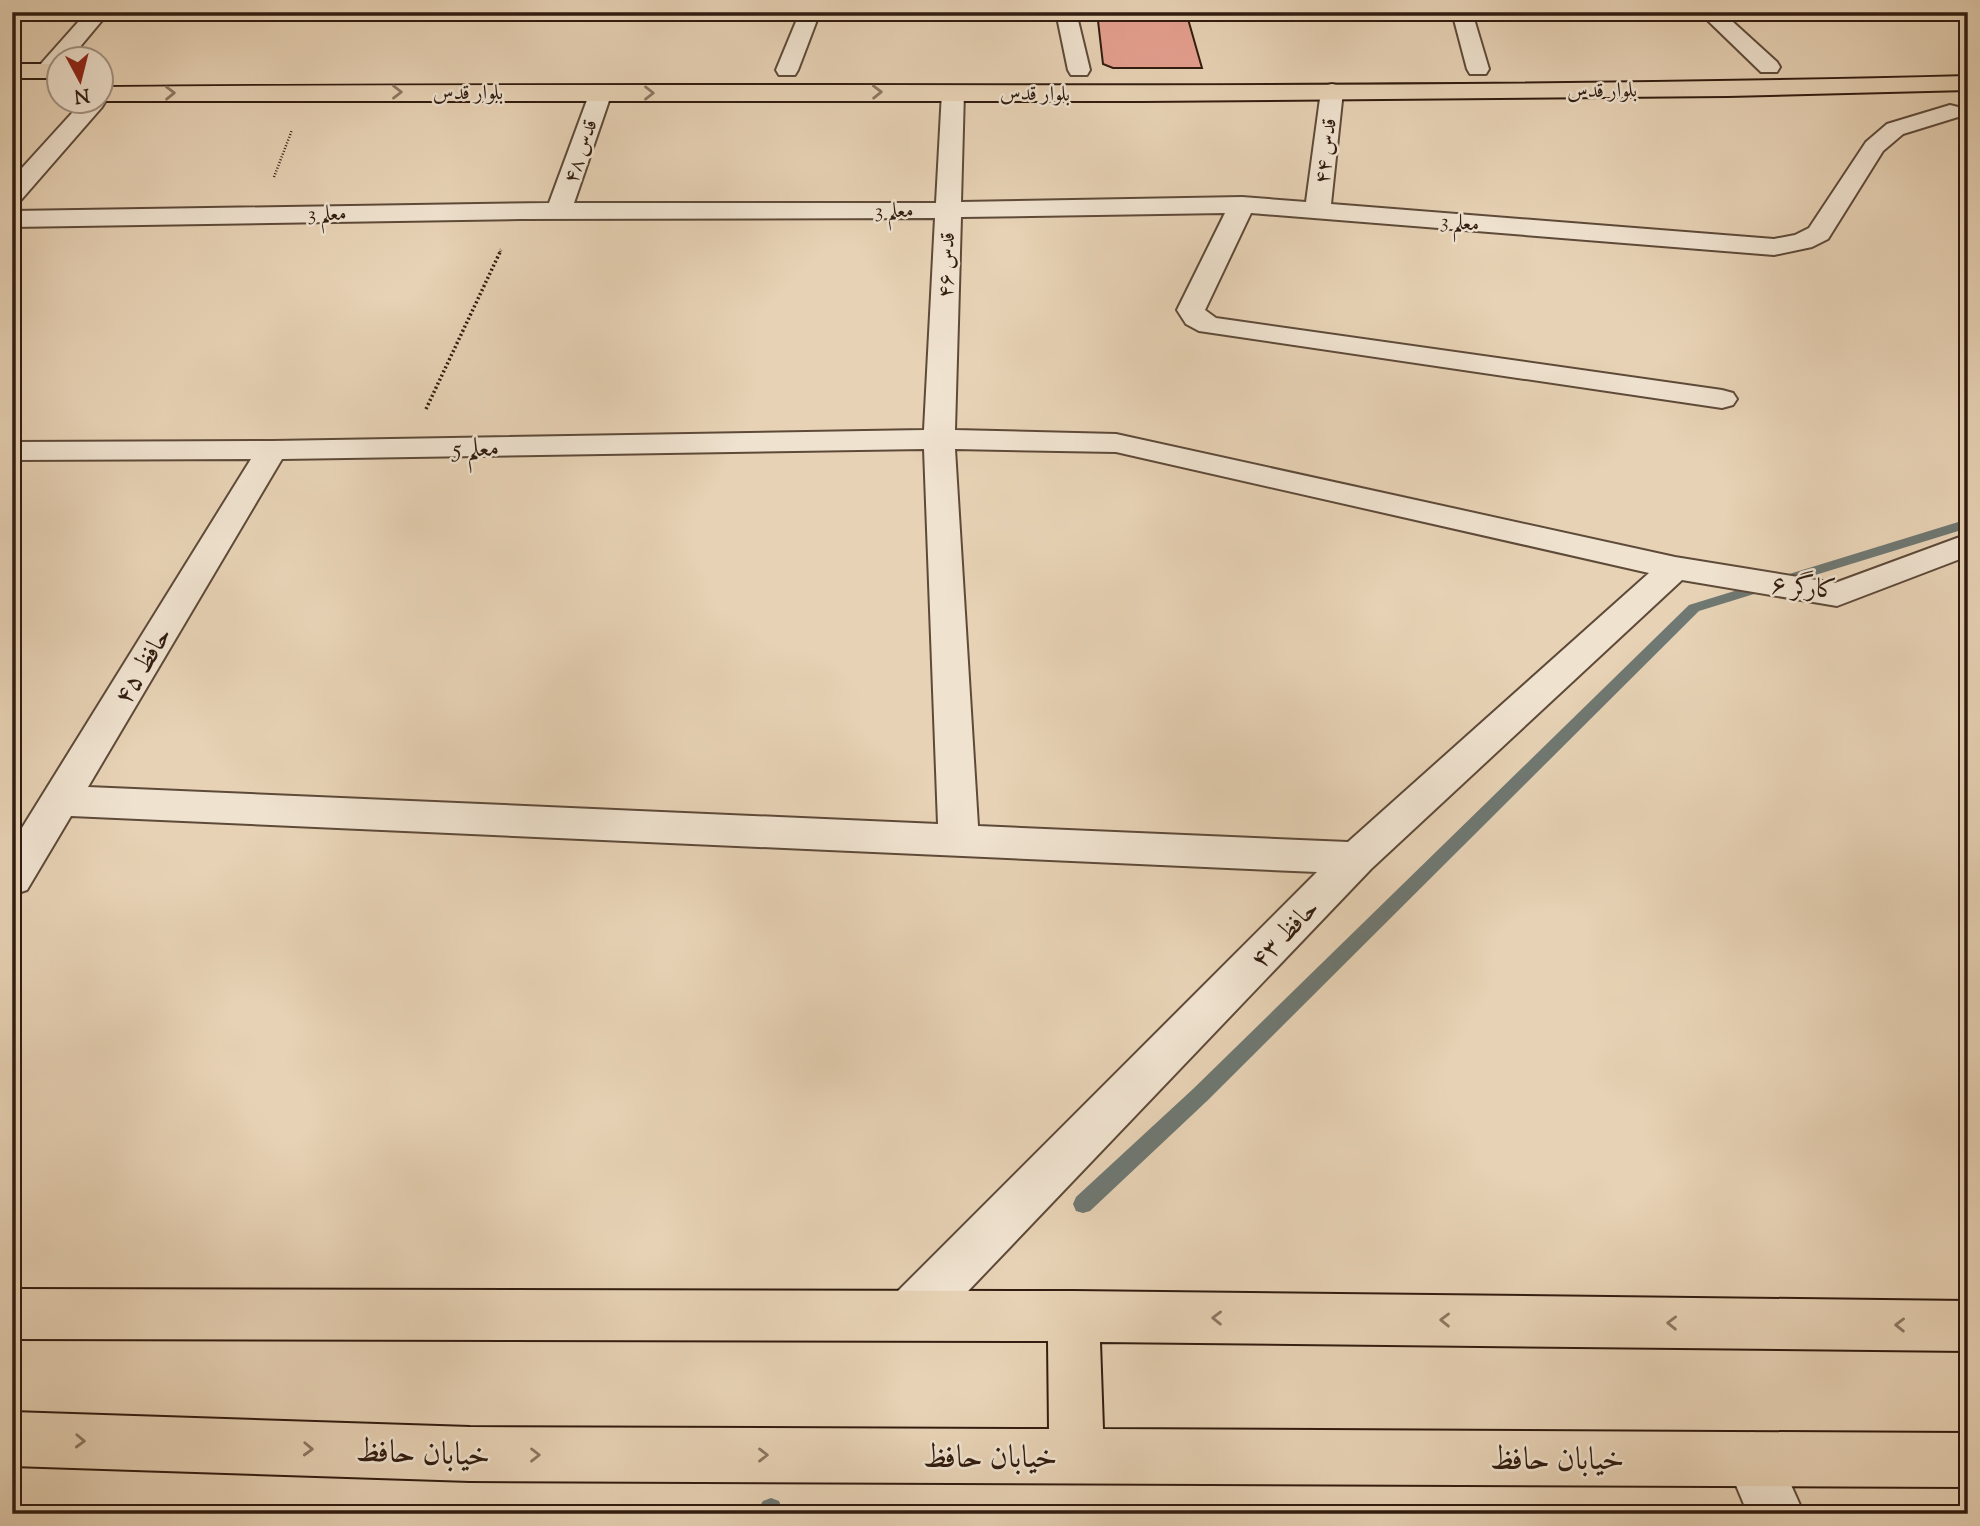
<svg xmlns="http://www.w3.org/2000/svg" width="1980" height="1526" font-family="'Sorts Mill Goudy',Amiri,serif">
<rect width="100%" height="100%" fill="#e7d2b5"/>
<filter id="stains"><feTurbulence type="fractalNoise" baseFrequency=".00286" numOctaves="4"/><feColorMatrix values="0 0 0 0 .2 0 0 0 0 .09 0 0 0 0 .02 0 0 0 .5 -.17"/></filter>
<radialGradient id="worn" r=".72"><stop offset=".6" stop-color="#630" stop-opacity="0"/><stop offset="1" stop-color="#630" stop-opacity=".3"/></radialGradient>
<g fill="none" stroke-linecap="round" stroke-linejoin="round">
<g fill="#6f7872" fill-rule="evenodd">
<polygon points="1968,519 1968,528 1699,611 1207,1101 1090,1211 1083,1213 1076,1211 1073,1204 1076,1197 1193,1089 1689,605"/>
<polygon points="771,1498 779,1501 782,1509 781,1514 755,1514 763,1501"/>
</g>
</g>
<g fill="#e49f8e" stroke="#311c10" stroke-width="2">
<polygon points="1097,12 1186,12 1202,68 1113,68 1103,64"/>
<polygon points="1291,12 1420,12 1421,15 1404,15 1405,18 1293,18"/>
</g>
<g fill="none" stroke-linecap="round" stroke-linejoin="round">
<defs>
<g id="minor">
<polygon points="87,12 109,12 69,60 60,60 60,70 55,76 39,76 36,71 39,66"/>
<polygon points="800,12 820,12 798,70 795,75 779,75 776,70"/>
<polygon points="1056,12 1076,12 1090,70 1087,75 1071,75 1068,70"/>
<polygon points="1452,12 1472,12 1489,69 1486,74 1470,74 1467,69"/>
<polygon points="1699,12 1722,12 1777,62 1780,67 1777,72 1761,72"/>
<path d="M1332 84 1340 86 1343 91 1331 204 1774 239 1795 235 1809 228 1866 142 1887 124 1950 105 1958 107 1962 112 1958 117 1903 134 1883 151 1828 239 1812 247 1774 255 1251 213 1205 310 1216 318 1722 390 1733 393 1737 399 1733 405 1722 408 1199 331 1186 324 1177 310 1225 213 961 217 955 430 1116 434 1675 557 1835 583 1968 534V556L1837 606 1682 580 1371 869 928 1333 910 1340 892 1333 884 1315 892 1297 1317 872 71 816 27 890 12 895V844L251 459 12 460V442L272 441 924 430 935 218 520 219 12 227V211L549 203 590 92 593 87H609L612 92 574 203H936L942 92 945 87H961L964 92 961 202 1242 197 1306 202 1321 91 1324 86ZM924 449 938 824 88 787 282 459ZM955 449 1116 452 1649 573 1348 842 978 826Z"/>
<polygon points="102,97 105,102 102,107 21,200 12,202 12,179 82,102 102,102"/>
<polygon points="1752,1432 1771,1440 1804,1514 1748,1514 1725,1459 1733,1440"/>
</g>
<g id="major">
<rect x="12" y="64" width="48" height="14"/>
<path d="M1968 76V90L1728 96 1142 101H102V87C724 81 1346 92 1968 76Z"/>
<polygon points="12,1289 1074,1291 1968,1301 1968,1351 1100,1342 1103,1429 1968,1433 1968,1487 470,1481 12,1466 12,1412 470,1427 1049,1429 1048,1341 12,1339"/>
</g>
</defs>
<use href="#minor" stroke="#5e4a39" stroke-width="4"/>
<use href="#major" stroke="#311c10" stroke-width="4"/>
<g stroke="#311c10" stroke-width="2.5" stroke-dasharray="1 2" stroke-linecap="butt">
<polyline points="274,177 292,130"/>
<polyline points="500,252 501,249"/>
</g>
<polyline stroke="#311c10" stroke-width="3.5" stroke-dasharray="2 2.5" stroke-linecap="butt" points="426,409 501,250"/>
<use href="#minor" fill="#efe2cf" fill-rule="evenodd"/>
<use href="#major" fill="#e7d2b5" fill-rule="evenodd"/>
</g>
<defs><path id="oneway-chevron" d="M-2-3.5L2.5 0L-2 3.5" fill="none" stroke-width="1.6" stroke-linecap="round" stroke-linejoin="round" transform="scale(1.75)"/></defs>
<g stroke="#8c7762">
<use href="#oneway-chevron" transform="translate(397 92)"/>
<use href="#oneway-chevron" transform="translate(877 92) rotate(-1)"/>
<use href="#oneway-chevron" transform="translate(170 93) rotate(-1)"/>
<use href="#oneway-chevron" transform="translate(649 93)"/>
<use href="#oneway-chevron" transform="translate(1217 1318) rotate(-179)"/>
<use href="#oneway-chevron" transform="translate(1445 1320) rotate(-179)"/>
<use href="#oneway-chevron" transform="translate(1672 1323) rotate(-179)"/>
<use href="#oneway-chevron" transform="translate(1900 1325) rotate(-179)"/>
<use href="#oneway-chevron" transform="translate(80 1441) rotate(2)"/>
<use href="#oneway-chevron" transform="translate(308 1449) rotate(2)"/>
<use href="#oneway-chevron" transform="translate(535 1455)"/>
<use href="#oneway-chevron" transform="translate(763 1455)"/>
</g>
<g text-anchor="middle" stroke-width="5" stroke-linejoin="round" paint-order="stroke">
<g font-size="21" fill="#311c10" stroke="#efe2cf">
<text transform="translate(1602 90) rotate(-1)" y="7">بلوار قدس</text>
<text x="468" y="99">بلوار قدس</text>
<text transform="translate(1035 93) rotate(1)" y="7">بلوار قدس</text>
<text transform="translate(580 151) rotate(-71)" y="7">قدس ۴۸</text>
<text transform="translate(1325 151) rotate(-83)" y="7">قدس ۴۴</text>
<text transform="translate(894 210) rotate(-1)" y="7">معلم 3</text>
<text transform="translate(327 213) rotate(-1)" y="7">معلم 3</text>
<text transform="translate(1460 222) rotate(5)" y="7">معلم 3</text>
<text transform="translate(946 265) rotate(-88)" y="7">قدس ۴۶</text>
</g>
<g font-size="26" fill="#311c10" stroke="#efe2cf">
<text transform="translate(476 447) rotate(-1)" y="9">معلم 5</text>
<text transform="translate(1804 586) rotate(5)" y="9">کارگر ۶</text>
<text transform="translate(142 665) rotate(-59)" y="9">حافظ ۴۵</text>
<text transform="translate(1284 933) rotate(-46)" y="9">حافظ ۴۳</text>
</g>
<g font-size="32" fill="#311c10" stroke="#efe2cf">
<text transform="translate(423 1452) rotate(2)" y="11">خیابان حافظ</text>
<text x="990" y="1467">خیابان حافظ</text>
<text x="1557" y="1469">خیابان حافظ</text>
</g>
</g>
<rect width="1980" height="1526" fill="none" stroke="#e7d2b5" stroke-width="42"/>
<rect x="14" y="14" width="1952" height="1498" fill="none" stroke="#311c10" stroke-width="3.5"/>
<rect x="21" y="21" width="1938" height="1484" fill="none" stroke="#311c10" stroke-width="2"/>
<g transform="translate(80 80) rotate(173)"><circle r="33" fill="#efe2cf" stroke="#a39383" stroke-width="2"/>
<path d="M0-5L12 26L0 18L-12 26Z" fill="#8f2418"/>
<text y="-10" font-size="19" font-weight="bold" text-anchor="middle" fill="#311c10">N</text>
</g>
<rect width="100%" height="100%" filter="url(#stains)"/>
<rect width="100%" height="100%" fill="url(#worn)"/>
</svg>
